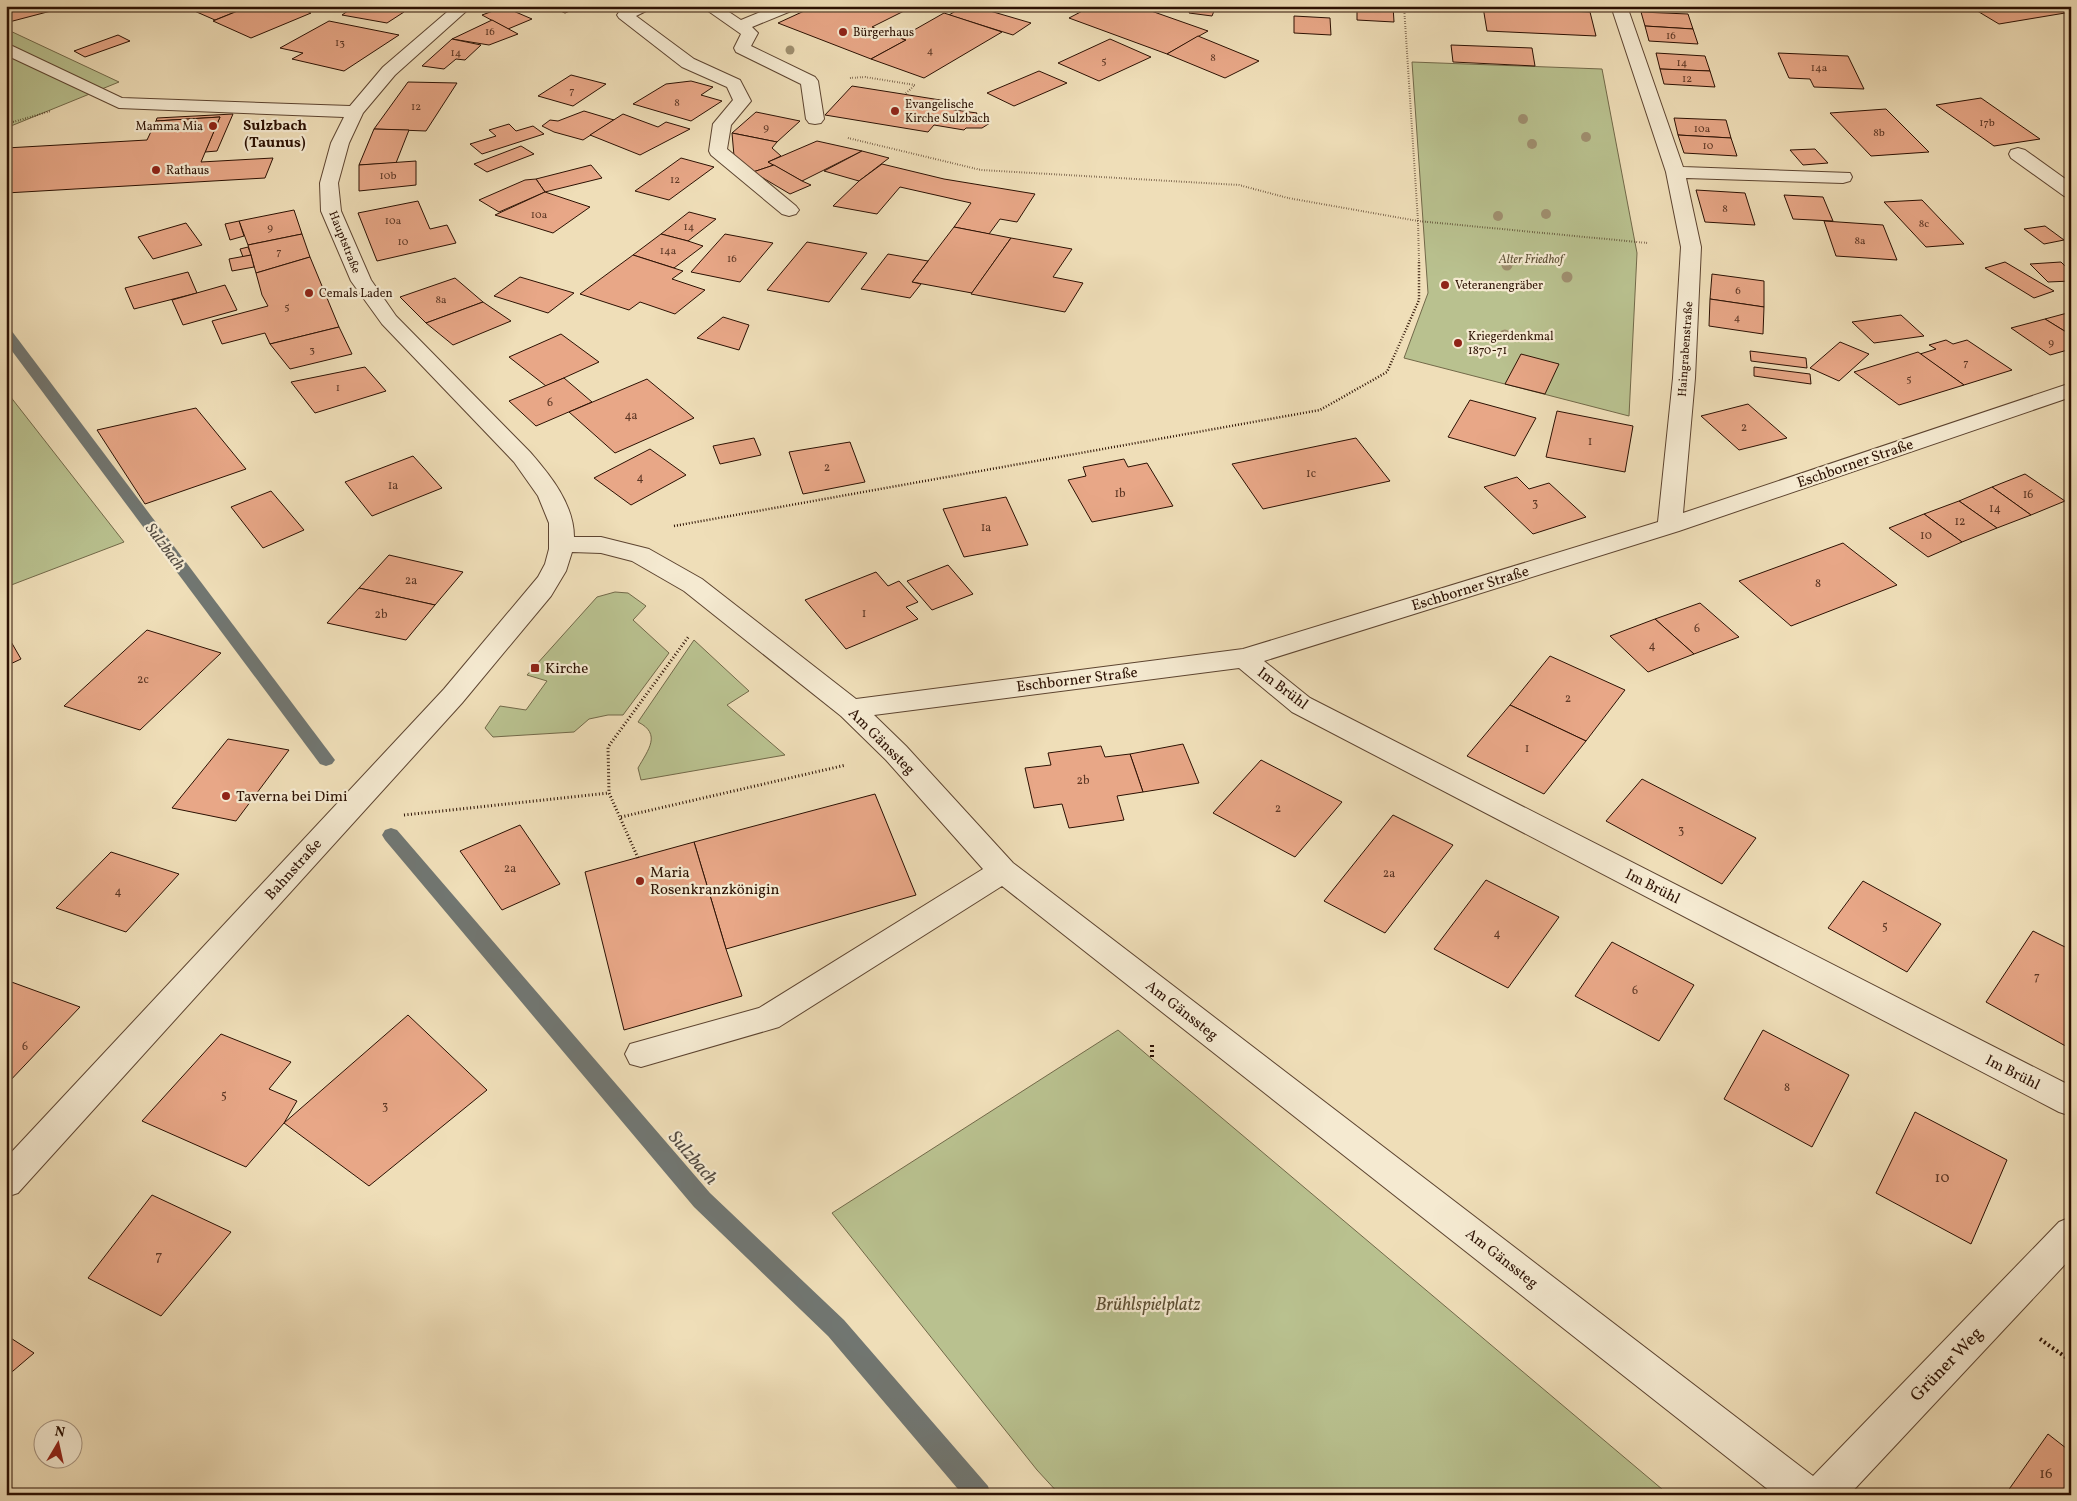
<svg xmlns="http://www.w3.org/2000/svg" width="2077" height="1501" font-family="Vollkorn,serif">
<rect width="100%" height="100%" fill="#efdeb8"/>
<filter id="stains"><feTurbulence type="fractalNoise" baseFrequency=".004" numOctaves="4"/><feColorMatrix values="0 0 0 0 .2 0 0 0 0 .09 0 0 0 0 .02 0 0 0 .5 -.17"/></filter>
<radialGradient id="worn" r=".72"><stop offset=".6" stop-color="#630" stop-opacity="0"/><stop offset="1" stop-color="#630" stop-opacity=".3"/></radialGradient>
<g fill="#b9c18f" stroke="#726949">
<polygon points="6,29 119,82 6,128"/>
<polygon points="1412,62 1602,69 1637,253 1629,416 1404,358 1428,293"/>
<polygon points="6,391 124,542 6,587"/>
<polygon points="615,592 628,593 646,606 633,620 669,653 623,715 608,715 589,719 574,732 493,737 485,728 500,706 526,710 547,681 527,675 597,597"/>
<path d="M694 640 749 691 727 705 785 755 641 780 638 768C648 750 662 734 638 722Z"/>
<polygon points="1118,1030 1152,1059 1669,1495 1060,1495 1037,1470 832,1213"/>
</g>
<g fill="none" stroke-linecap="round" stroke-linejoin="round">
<g fill="#717671" fill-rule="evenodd">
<polygon points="6,329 11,330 332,756 335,760 332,764 326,766 320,764 6,343"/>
<polygon points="391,828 397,830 710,1193 844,1320 988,1486 991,1495 963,1495 828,1336 694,1207 385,840 382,835 385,830"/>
</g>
</g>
<g fill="#e8a787" stroke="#2c1103">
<polygon points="6,6 70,6 9,22 6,19"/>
<polygon points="183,6 250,6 215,20"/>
<polygon points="250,6 295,6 311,13 251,38 213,21"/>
<polygon points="355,6 375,6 404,12 387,23 342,15"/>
<polygon points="549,6 582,6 565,13"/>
<polygon points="815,6 914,6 872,27 906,40 871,59 778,23"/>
<polygon points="964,6 973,6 1031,23 1013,35 949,15"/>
<polygon points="1092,6 1137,6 1208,31 1167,54 1069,18"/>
<polygon points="1192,6 1216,6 1212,16 1189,13"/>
<polygon points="1357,6 1393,6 1394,22 1357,20"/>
<polygon points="1719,6 1751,6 1752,11 1720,9"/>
<polygon points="1969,6 2071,6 2071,12 1999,24"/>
<polygon points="504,7 532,19 508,29 482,15"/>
<polygon points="1483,7 1590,12 1596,36 1487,31"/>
<polygon points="1641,12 1688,14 1693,29 1645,26"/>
<polygon points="944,13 1002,32 924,78 871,59 906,40 900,38"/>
<polygon points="1294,16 1330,18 1331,35 1294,33"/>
<polygon points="492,20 518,34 489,45 452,39"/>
<polygon points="329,21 399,35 344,71 292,59 303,53 280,48"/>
<polygon points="1645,26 1693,29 1698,44 1649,41"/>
<polygon points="118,35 130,41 85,57 74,51"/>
<polygon points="1198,36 1259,61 1225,78 1167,54"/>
<polygon points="452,39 481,45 465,60 456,59 444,69 422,66"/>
<polygon points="1110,39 1151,57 1099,81 1058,63"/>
<polygon points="1451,45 1532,48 1535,66 1453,62"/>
<polygon points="1656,53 1705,56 1710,71 1660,69"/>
<polygon points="1778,53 1848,56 1864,89 1814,87 1810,79 1789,78"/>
<polygon points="1660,69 1710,71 1715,87 1664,84"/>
<polygon points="1039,71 1067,83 1014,106 987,93"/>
<polygon points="571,75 606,84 573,106 538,96"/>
<polygon points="691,81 713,87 701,95 722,101 691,121 633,104 666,84"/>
<polygon points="408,82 457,83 426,131 374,129"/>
<polygon points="852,86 953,102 948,109 977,113 976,115 986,118 990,123 982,128 966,128 964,130 934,125 928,132 825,115"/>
<polygon points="1981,98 2040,139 1994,146 1936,105"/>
<polygon points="1886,109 1929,152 1871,156 1830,113"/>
<polygon points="584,111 614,120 583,140 554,132 542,126 550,120 558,121"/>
<polygon points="756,112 800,121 777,142 732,133"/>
<polygon points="233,114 217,151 205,152 220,117 156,121 157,118"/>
<polygon points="623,114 658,127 666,122 690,129 640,155 590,135"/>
<polygon points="220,117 201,162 273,158 265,178 6,193 6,148 147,140 156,121"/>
<polygon points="1674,118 1726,120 1731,138 1678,135"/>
<polygon points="509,124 516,131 533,126 544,134 482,154 470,144 496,136 489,130"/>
<polygon points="374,129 409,130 396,163 359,165"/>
<polygon points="732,133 777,142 772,148 781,156 768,162 774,165 753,172 734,156"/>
<polygon points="1678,135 1731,138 1737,156 1684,153"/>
<polygon points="817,141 862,151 802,181 768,162"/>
<polygon points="521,146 534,154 487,172 474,164"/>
<polygon points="1815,149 1828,163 1803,165 1790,150"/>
<polygon points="862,151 889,158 859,181 824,171"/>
<polygon points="681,158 714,167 669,200 635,191"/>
<polygon points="416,161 416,185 359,191 359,165"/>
<polygon points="882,164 944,179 1035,194 1017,222 1000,219 989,234 954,227 971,203 900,187 877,214 833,206 859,181"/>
<polygon points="591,165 602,178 545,192 536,179"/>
<polygon points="774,165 802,181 811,185 790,194 753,172"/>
<polygon points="536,179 545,192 499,212 479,200 525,180"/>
<polygon points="1696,190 1745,193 1755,225 1705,222"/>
<polygon points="545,192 590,207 553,233 495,215"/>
<polygon points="1784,195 1823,197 1833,221 1793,219"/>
<polygon points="1922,200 1964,244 1926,247 1884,202"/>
<polygon points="418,201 430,229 447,225 456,243 377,261 358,213"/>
<polygon points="294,210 302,234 248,245 239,221"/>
<polygon points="689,212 716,219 688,241 661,234"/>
<polygon points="239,221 244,236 230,240 225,224"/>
<polygon points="1824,221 1883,225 1897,260 1836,256"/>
<polygon points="186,223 202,245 153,259 138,237"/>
<polygon points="2045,226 2064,240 2044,244 2024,229"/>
<polygon points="954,227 1011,238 972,293 912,282"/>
<polygon points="302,234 310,257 256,273 248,245"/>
<polygon points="661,234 688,241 703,246 674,268 633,255"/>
<polygon points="725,234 773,243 740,282 691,272"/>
<polygon points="1011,238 1072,249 1053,277 1083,283 1065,312 971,294"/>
<polygon points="807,242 867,253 829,302 767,290"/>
<polygon points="248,247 251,255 243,257 240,249"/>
<polygon points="888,254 928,261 912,282 921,284 910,298 861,289"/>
<polygon points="251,255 254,267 232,271 229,259"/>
<polygon points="633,255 683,271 672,279 705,290 675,314 640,302 629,310 580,294"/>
<polygon points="310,257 339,327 270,344 265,333 222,344 212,321 268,306 262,295 256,273"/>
<polygon points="2005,262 2054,291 2034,298 1985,268"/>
<polygon points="2061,262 2071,272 2071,281 2048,282 2030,264"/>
<polygon points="188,272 197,293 134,309 125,288"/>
<polygon points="1712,274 1764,281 1764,307 1710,299"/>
<polygon points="520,277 574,293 548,313 494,296"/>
<polygon points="455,278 483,302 426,323 400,297"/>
<polygon points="225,285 237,310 183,325 172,300"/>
<polygon points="1710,299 1764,307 1763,334 1709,326"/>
<polygon points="483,302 511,321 453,345 426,323"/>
<polygon points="2071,312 2071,335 2045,319"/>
<polygon points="1901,315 1924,336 1874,343 1852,322"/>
<polygon points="723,317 749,325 739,350 697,338"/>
<polygon points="2045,319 2071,335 2071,349 2050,355 2011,328"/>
<polygon points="339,327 352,354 290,369 270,344"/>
<polygon points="561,334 599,362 546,386 509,357"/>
<polygon points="1946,340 1953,344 1967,340 2012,370 1964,385 1920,354 1936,349 1929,345"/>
<polygon points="1840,342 1869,354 1839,381 1810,368"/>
<polygon points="1750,351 1806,358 1807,368 1751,361"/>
<polygon points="1918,352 1964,385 1899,405 1854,372"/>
<polygon points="1521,354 1559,364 1545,394 1505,384"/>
<polygon points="365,367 386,391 315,413 291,382"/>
<polygon points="1754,367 1810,374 1811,384 1754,376"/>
<polygon points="564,378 592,402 536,426 509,401"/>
<polygon points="647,379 694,418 615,453 569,412"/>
<polygon points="1470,400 1536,418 1515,456 1448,437"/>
<polygon points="1748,404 1787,438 1739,450 1701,416"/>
<polygon points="196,408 246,469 145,504 97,430"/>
<polygon points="1557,411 1633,426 1625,472 1546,457"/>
<polygon points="754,438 761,455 720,464 713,446"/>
<polygon points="1356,438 1390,481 1263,509 1232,464"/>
<polygon points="850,442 865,482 803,494 789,452"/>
<polygon points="650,449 686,475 631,505 594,478"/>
<polygon points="413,456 442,488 372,516 345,482"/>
<polygon points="1124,459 1128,467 1147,463 1173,506 1092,522 1068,480 1086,476 1083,467"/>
<polygon points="2025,474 2065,501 2031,515 1992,487"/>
<polygon points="1517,477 1529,489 1549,483 1586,517 1533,534 1484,487"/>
<polygon points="1992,487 2031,515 1997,528 1959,501"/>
<polygon points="271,491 304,530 263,548 231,507"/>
<polygon points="1006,497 1028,545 964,557 943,509"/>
<polygon points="1959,501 1997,528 1962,542 1924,514"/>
<polygon points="1924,514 1962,542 1928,557 1889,528"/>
<polygon points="1843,543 1897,585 1791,626 1739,581"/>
<polygon points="389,555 463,572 435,605 359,588"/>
<polygon points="948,565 973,594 932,610 907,581"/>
<polygon points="876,572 888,586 899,581 918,602 906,607 918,619 846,649 805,600"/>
<polygon points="359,588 435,605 406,640 327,623"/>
<polygon points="1700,603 1739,637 1694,654 1655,619"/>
<polygon points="1655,619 1694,654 1648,672 1610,636"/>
<polygon points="147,630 221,653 140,730 64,706"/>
<polygon points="6,633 21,659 6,666"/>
<polygon points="1550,656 1625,690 1586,741 1510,705"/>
<polygon points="1510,705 1586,741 1544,794 1467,756"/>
<polygon points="228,739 289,750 236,821 172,808"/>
<polygon points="1183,744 1199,783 1143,792 1130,754"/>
<polygon points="1101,746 1105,757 1130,754 1143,792 1117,796 1124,820 1069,828 1062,804 1034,808 1025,768 1051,765 1048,753"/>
<polygon points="1261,760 1342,802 1295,857 1213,813"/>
<polygon points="1642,779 1756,838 1722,884 1606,821"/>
<polygon points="875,794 916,895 726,949 694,842"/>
<polygon points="1393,815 1453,845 1385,933 1324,901"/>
<polygon points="520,825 560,884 502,910 460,851"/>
<polygon points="694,842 726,949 742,996 624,1030 585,872"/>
<polygon points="111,852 179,874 126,932 56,908"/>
<polygon points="1486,880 1559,917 1508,988 1434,949"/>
<polygon points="1863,881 1941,924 1907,972 1828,928"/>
<polygon points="2033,931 2071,950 2071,1049 1986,1002"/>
<polygon points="1612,942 1694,985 1659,1041 1575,996"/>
<polygon points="6,980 80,1007 6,1085"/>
<polygon points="408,1015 487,1090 369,1186 284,1123"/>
<polygon points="1763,1030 1849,1075 1812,1147 1724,1099"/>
<polygon points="221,1034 291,1062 269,1089 297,1101 284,1123 246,1167 142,1121"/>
<polygon points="1915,1112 2007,1160 1971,1244 1876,1193"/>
<polygon points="152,1195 231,1232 161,1316 88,1278"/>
<polygon points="6,1335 34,1353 6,1377"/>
<polygon points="2048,1434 2071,1452 2071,1495 2005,1495"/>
</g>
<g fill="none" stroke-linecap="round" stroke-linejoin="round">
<defs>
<g id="minor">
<path d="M454 6H472L395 75 363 113 349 143 338 183 341 211 371 280 396 316 530 452C550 475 574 504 574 537H601L649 549 702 579 856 699 1243 649 1658 522 1673 378 1681 247 1666 172 1611 6H1627L1683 167 1850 173 1852 177 1850 181 1843 183 1686 178 1701 247 1695 378 1683 513 2071 383V397L1679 531 1264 661 1310 698 2071 1086V1116L2059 1112 1292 712 1239 668 874 715 906 746 1013 863 1813 1476 2059 1222 2071 1217V1258L1849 1495H1775L1002 886 779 1027 641 1067 630 1064 625 1054 630 1044 759 1008 983 869 886 760 841 716 684 591 632 561 601 553 572 552 566 571 551 596 462 703 18 1193 6 1197V1158L444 689 538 577 545 564 549 549V523L538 496 514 462 382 324 351 281 321 211 320 183 331 143 344 117 119 108 6 55V43L122 98 350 106 383 67Z"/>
<polygon points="630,6 652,6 650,9 636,16 694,59 740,80 751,101 731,125 727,149 796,206 799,210 796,214 789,216 782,214 711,155 709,151 713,124 733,100 727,87 682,67 619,18 617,15 619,12"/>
<polygon points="701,6 720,6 741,20 775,6 798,6 796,9 752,27 758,33 751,46 815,77 818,81 824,119 821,123 815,124 809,123 806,119 801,84 736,52 734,48 741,34"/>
<polygon points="2018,148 2025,150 2071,183 2071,198 2064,196 2011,158 2009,154 2011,150"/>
</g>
</defs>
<use href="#minor" stroke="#5d4430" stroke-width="2"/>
<g stroke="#2c1103" stroke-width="2" stroke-dasharray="0.5 2" stroke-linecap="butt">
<polyline points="1404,6 1418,221 1419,262"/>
<polyline points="850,78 865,77 915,85 905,94"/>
<polyline points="6,124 51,111"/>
<polyline points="848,138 981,170 1239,185 1288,198 1418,221 1648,243"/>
</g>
<polyline stroke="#2c1103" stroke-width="2.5" stroke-dasharray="1 2" stroke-linecap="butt" points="674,526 1320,410 1387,372 1419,300 1419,261"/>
<g stroke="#2c1103" stroke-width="3" stroke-dasharray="1 2.5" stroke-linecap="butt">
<polyline points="404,815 609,793"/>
<polyline points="621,817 846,765"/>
<polyline points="638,858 609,793 608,747 689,636"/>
</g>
<g stroke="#2c1103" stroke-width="4" stroke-dasharray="2 3" stroke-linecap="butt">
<polyline points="1152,1045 1152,1059"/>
<polyline points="2040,1339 2071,1361"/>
</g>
<use href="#minor" fill="#f5ead1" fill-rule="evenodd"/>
</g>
<g fill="#9f8f6f">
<circle cx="790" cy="50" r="4.5"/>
<circle cx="1523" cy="119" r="5"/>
<circle cx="1586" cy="137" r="5"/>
<circle cx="1532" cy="144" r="5"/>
<circle cx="1546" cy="214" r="5"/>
<circle cx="1498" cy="216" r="5"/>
<circle cx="1507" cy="265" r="5.5"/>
<circle cx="1567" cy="277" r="5.5"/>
<circle cx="1505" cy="335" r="5.5"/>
</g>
<g fill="#8f2418" stroke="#f5ead1" stroke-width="2">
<circle cx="843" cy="32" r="5"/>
<circle cx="895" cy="111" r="5"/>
<circle cx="213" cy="126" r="5"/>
<circle cx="156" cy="170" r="5"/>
<circle cx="1445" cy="285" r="5"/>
<circle cx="309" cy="293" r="5"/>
<circle cx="1458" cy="343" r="5"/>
<rect x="530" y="663" width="10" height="10" rx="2.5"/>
<circle cx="226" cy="796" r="5"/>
<circle cx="640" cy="881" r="5"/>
</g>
<g text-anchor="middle" stroke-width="4.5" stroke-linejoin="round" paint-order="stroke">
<g font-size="11" fill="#5b3624">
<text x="490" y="35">16</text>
<text x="1671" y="39">16</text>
<text x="340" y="46">13</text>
<text x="930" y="54">4</text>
<text x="456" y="56">14</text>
<text x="1213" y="61">8</text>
<text x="1104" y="64">5</text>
<text x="1682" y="66">14</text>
<text x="1819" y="71">14a</text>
<text x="1687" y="82">12</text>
<text x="572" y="94">7</text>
<text x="677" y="106">8</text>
<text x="416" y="110">12</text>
<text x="1987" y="126">17b</text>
<text x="766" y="131">9</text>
<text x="1702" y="132">10a</text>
<text x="1879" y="136">8b</text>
<text x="1708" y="149">10</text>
<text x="388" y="179">10b</text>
<text x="675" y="183">12</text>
<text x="1725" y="212">8</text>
<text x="539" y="218">10a</text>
<text x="393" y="224">10a</text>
<text x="1924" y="227">8c</text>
<text x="689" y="230">14</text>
<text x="270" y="231">9</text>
<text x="1860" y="244">8a</text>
<text x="403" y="245">10</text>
<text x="668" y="254">14a</text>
<text x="279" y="255">7</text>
<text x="732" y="262">16</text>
<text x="1738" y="294">6</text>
<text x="441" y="303">8a</text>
<text x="287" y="310">5</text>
<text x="1737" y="321">4</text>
<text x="2051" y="346">9</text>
<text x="312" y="353">3</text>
<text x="1966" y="366">7</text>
<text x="1909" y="382">5</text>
<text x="338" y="391">1</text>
</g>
<g font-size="12" fill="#2c1103" stroke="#f5ead1" text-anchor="start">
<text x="853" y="36">Bürgerhaus</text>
<text x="905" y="108">Evangelische<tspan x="905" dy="14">Kirche Sulzbach</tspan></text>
<text x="203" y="130" text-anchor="end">Mamma Mia</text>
<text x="166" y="174">Rathaus</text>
<text x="1455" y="289">Veteranengräber</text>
<text x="319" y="297">Cemals Laden</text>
<text x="1468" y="340">Kriegerdenkmal<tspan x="1468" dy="14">1870-71</tspan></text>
</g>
<g font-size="12" fill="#2c1103" stroke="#f5ead1">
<text transform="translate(345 242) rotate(68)" y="4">Hauptstraße</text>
<text transform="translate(1685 349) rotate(-86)" y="4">Haingrabenstraße</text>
</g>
<g font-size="12" font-style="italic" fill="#5d4f34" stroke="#f5ead1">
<text x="1531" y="263">Alter Friedhof</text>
</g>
<g font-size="12" fill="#5b3624">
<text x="550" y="406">6</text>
<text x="631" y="419">4a</text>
<text x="1744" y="431">2</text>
<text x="1590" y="445">1</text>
<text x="827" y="471">2</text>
<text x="1311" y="477">1c</text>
<text x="640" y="481">4</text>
<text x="393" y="489">1a</text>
<text x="1120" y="497">1b</text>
<text x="2028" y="498">16</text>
<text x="1535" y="507">3</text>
<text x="1995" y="512">14</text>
<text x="1960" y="525">12</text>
<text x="986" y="531">1a</text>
<text x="1926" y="539">10</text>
<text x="411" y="584">2a</text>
<text x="1818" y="587">8</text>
<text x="864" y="617">1</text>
<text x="381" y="618">2b</text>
<text x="1697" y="632">6</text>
<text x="1652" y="649">4</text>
<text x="143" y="683">2c</text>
<text x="1568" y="702">2</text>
<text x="1527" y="752">1</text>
<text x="1083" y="784">2b</text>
<text x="1278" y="812">2</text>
<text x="1681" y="834">3</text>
<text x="510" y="872">2a</text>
<text x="1389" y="877">2a</text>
<text x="118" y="895">4</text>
<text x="1885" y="930">5</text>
<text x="1497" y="937">4</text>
<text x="2037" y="980">7</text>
<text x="1635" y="994">6</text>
<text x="25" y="1050">6</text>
<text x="1787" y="1091">8</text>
<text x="224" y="1099">5</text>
<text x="385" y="1110">3</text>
</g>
<g font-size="15" font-weight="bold" fill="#2c1103" stroke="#f5ead1">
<text x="275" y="130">Sulzbach<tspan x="275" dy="17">(Taunus)</tspan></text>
</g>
<g font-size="15" fill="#2c1103" stroke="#f5ead1">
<text transform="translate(1855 463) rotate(-19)" y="5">Eschborner Straße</text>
<text transform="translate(1470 588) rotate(-17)" y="5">Eschborner Straße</text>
<text transform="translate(1077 679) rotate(-7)" y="5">Eschborner Straße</text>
<text transform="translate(1283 688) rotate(37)" y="5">Im Brühl</text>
<text transform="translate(882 741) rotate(45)" y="5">Am Gänssteg</text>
<text transform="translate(293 869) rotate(-48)" y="5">Bahnstraße</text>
<text transform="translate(1653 886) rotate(27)" y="5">Im Brühl</text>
<text transform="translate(1182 1010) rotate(38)" y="5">Am Gänssteg</text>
<text transform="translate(2013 1072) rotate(27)" y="5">Im Brühl</text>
<text transform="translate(1502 1258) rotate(38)" y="5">Am Gänssteg</text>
</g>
<g font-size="15" fill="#2c1103" stroke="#f5ead1" text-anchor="start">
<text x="545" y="673">Kirche</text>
<text x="236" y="801">Taverna bei Dimi</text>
<text x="650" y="877">Maria<tspan x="650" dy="17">Rosenkranzkönigin</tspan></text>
</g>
<g font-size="15" fill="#5b3624">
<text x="1942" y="1182">10</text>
<text x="159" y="1260">7</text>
<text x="2046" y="1478">16</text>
</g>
<g font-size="16" font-style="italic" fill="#544c43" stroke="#f5ead1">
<text transform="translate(166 546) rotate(53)" y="6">Sulzbach</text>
</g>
<g font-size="18" font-style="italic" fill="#5d4f34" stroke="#f5ead1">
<text x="1148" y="1310">Brühlspielplatz</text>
</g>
<g font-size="18" fill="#2c1103" stroke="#f5ead1">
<text transform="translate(1946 1364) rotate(-46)" y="6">Grüner Weg</text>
</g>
<g font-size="19" font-style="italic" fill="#544c43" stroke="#f5ead1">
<text transform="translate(694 1157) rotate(49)" y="7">Sulzbach</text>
</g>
</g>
<rect width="2077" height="1501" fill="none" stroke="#efdeb8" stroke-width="25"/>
<rect x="8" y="8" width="2062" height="1486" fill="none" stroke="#2c1103" stroke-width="2.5"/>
<rect x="12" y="12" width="2052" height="1476" fill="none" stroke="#2c1103"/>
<g transform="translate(58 1444) rotate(9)"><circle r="24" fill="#f5ead1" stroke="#a5937f"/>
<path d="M0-4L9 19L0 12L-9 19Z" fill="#8f2418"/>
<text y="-8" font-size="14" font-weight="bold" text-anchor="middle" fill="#2c1103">N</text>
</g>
<rect width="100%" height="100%" filter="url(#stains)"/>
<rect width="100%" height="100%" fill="url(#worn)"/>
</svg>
